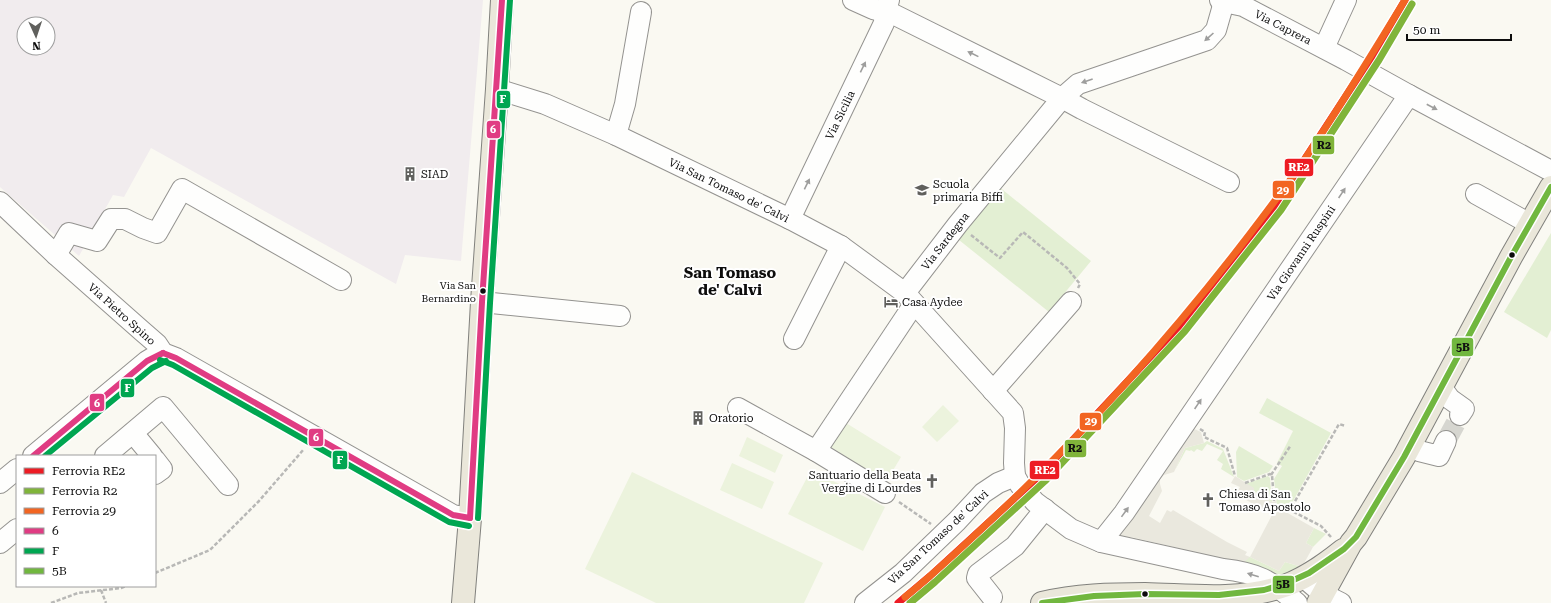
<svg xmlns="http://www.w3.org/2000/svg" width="1551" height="603" font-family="'Roboto Serif',serif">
<rect width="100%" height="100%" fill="#faf9f2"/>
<path fill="#f1ecee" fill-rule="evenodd" d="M0 0H483L461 261 405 255 396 284 151 148 124 197 113 195 79 256 0 187ZM24 24H48V48H24Z"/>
<g fill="#e3efd3">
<polygon points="998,186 1091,261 1049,312 959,240"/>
<polygon points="1551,233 1551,330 1547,338 1504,312"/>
<polygon points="1267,398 1331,433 1287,512 1277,507 1274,479 1282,466 1277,463 1293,431 1259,413"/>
<polygon points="1207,441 1223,449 1234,477 1221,469 1223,464 1217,460 1223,451 1207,444 1202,451 1197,449 1194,452 1191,450 1190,451 1186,450 1175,470 1185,448 1204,443"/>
<polygon points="1239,446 1273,466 1269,472 1244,481 1237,477 1236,452"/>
<polygon points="1268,476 1270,478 1272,502 1253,492 1245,484"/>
<polygon points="1314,528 1326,534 1313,547 1306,543"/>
<polygon points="1127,537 1182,549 1212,558 1250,557 1279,571 1285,562 1302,567 1285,575 1276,575 1125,541"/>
</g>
<g fill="#ecf3dd">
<polygon points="943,405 959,421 937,442 922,427"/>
<polygon points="846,423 901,457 886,482 831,447"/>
<polygon points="747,437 783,455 775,473 739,456"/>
<polygon points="732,463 774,482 762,509 720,490"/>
<polygon points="811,470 885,507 863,551 788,514"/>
<polygon points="632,472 823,563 804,603 656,603 585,569"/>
</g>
<polygon fill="#eae8de" points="1188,426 1201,432 1204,443 1185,448 1174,472 1164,475 1160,479 1160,484 1162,491 1149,516 1160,523 1167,510 1171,512 1173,510 1227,542 1247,552 1245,555 1250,557 1272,515 1236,494 1240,487 1231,483 1235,476 1254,488 1254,492 1272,502 1276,501 1277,507 1314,528 1306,543 1313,547 1302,567 1285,562 1279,571 1250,557 1243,563 1212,558 1182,549 1131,537 1127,537 1125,541 1113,538"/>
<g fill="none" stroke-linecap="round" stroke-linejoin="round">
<polyline stroke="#d6d6d0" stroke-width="20" stroke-dasharray="20 10" stroke-linecap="butt" points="1446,441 1460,415"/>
<defs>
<g id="minor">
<polyline points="853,0 873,9 893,14 1062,98 1078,84 1207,40 1216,30 1224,2"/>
<polyline points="1220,0 1224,2 1243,6 1346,60 1409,95"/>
<polyline points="1324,48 1346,0"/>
<path d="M497 89 545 104 616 135 790 219 841 246 905 293 1013 413 1015 428 1014 463 1015 476 1020 485 1035 502 1071 529 1101 542 1223 569C1258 573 1270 580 1297 603"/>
<polyline points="616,135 625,104 641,12"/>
<polyline points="1476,194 1530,224"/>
<polyline points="0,202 56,255 142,331 157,344 163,353 176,358 453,515 470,518"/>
<path d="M790 219 884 23C884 10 886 11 889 0"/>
<polyline points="56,255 69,233 97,241 111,219 125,219 143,228 157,233 182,189 341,280"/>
<polyline points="905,293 958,224 1062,98 1082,109 1229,182"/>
<polyline points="482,302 620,316"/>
<polyline points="794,339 841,246"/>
<polyline points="1442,388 1450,399 1464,409 1460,415"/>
<polyline points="993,391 1071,302"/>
<polyline points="738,408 816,451 885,493"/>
<polyline points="133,433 152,456"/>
<polyline points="1410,445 1419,451 1439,456 1446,441"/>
<polyline points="816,451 914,304"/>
<polyline points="33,456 147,361 157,355 163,353"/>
<polyline points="105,456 163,407 228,485"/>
<polyline points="155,460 162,469 155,474"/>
<polyline points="0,483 17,469"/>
<polyline points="1101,542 1124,513 1409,95 1551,171"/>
<polyline points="0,543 17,529"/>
<polyline points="1303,577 1323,594 1341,603"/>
<polyline points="992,597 977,578 978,574 1015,546 1045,509"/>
<polyline points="865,603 903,573 957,521 983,493 998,483 1015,476"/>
</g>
<g id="major">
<polyline points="463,603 470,518 482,302 497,89 502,0"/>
<path d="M1042 603C1076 595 1111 594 1145 594 1190 595 1234 601 1278 588 1302 581 1323 566 1343 550"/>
<polyline points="1318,603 1351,543 1356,537 1404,457 1511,257 1551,187"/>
</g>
</defs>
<use href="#minor" stroke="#949390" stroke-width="22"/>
<use href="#major" stroke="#81817d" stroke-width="24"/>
<g stroke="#b8b8b6" stroke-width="2.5" stroke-dasharray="4 2" stroke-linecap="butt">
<polyline points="971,235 1000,258 1023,232 1067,268 1080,284 1078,288"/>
<polyline points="1200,429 1205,432 1204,437 1227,448 1235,476"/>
<polyline points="1271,475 1291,445"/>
<polyline points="1245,483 1270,474 1272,475 1274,501"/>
<polyline points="899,502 931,524"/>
<polyline points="1331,537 1321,526 1290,510 1339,424 1346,426"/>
<polyline points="155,573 210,550 259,501 304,449"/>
<polyline points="101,590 106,603"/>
<polyline points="51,603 78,593 121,588 126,586"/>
</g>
<use href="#minor" stroke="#fefefd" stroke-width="20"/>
<use href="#major" stroke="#eae7da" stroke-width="22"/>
<defs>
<g id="bus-1">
<polyline points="163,353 176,358 453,515 470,518"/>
<polyline points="33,456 147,361 163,353"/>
<polyline points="470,518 482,302 502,0"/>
</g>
<g id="bus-2">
<polyline points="160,360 173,365 449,522 469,526"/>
<polyline points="45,456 152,368 166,361"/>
<polyline points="478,518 490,303 510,0"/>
</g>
<polyline id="bus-3" points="1042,603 1094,596 1145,594 1219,595 1264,590 1287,583 1309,573 1344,549 1356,537 1404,457 1511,257 1551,187"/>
</defs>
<use href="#bus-1" stroke="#fff" stroke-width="9"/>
<use href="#bus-2" stroke="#fff" stroke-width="9"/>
<use href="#bus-3" stroke="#fff" stroke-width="9"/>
<use href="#bus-1" stroke="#e03c83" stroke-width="6"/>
<use href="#bus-2" stroke="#00a651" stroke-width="6"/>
<use href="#bus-3" stroke="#71b73f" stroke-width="6"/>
<defs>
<polyline id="rail-1" points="898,603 930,576 1039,476 1179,326 1274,206 1372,56 1405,0"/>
<polyline id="rail-2" points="910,603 935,582 1045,481 1185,331 1281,210 1379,60 1412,4"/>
<path id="rail-3" d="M905 597C935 573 962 547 990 521 1084 434 1168 340 1246 239 1264 215 1283 191 1300 166 1337 112 1371 56 1405 0"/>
</defs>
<use href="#rail-1" stroke="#fff" stroke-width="10"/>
<use href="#rail-2" stroke="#fff" stroke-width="10"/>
<use href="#rail-3" stroke="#fff" stroke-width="10"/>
<use href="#rail-1" stroke="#ed1c24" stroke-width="7"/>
<use href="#rail-2" stroke="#80b43a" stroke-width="7"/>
<use href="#rail-3" stroke="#f26522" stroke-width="7"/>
</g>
<defs><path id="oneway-solid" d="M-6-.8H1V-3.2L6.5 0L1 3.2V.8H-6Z"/></defs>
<g fill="#9e9e9d">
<use href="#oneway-solid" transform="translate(1209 37) rotate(138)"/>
<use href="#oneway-solid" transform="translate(973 54) rotate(-154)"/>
<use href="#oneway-solid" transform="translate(863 67) rotate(-64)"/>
<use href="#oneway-solid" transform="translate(1087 81) rotate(161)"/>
<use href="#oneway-solid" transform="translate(1432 107) rotate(28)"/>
<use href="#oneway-solid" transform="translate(807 184) rotate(-64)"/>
<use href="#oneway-solid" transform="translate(1342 193) rotate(-56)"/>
<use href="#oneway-solid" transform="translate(1198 404) rotate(-56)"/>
<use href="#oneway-solid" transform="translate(1125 512) rotate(-54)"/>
<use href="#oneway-solid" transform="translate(1253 575) rotate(-163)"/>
</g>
<defs>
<symbol id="building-bare" viewBox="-9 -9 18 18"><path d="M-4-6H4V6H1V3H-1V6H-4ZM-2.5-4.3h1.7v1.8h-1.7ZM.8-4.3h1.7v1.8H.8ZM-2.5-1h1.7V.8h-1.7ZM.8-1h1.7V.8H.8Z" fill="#60605d" stroke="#fff" stroke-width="2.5" paint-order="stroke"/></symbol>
<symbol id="school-bare" viewBox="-9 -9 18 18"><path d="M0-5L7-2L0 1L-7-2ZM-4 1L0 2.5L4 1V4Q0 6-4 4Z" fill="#60605d" stroke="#fff" stroke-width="2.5" paint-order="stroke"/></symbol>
<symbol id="hotel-bare" viewBox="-9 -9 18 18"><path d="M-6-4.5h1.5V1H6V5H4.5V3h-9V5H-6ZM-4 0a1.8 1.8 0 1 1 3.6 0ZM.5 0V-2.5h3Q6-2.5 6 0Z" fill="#60605d" stroke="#fff" stroke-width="2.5" paint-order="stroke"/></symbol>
<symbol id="church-bare" viewBox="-9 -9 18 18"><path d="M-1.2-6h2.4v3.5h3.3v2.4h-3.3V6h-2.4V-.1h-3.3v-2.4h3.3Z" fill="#60605d" stroke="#fff" stroke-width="2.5" paint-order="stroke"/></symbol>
</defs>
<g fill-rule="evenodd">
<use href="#building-bare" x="400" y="164" width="20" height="20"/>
<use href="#school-bare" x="912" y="180" width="20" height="20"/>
<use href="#hotel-bare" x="881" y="292" width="20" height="20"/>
<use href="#building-bare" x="688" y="408" width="20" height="20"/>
<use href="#church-bare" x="922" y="471" width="20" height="20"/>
<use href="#church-bare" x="1198" y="490" width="20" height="20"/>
</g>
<g fill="#0d0d0d" stroke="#fff" stroke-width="1.5">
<circle cx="1512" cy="255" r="3.5"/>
<circle cx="483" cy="291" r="3.5"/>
<circle cx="1145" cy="594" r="3.5"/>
</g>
<g text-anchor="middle" stroke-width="4" stroke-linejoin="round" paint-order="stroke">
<g font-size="10" fill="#0d0d0d" stroke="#fff" text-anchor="end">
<text x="476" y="289">Via San<tspan x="476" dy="13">Bernardino</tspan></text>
</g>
<g font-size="11" fill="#0d0d0d" stroke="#fff">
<text transform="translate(1283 27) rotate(27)" y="4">Via Caprera</text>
<text transform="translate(840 115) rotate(-64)" y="4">Via Sicilia</text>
<text transform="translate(729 190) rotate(26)" y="4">Via San Tomaso de' Calvi</text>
<text transform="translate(945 241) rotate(-52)" y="4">Via Sardegna</text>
<text transform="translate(1301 253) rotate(-56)" y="4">Via Giovanni Ruspini</text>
<text transform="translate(122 314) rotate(42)" y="4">Via Pietro Spino</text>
<text transform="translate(938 537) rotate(-43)" y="4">Via San Tomaso de' Calvi</text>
</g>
<g font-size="11" fill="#0d0d0d" stroke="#fff" text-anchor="start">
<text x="421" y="178">SIAD</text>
<text x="933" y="188">Scuola<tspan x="933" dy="13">primaria Biffi</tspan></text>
<text x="902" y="306">Casa Aydee</text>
<text x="709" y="422">Oratorio</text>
<text x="921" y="479" text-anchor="end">Santuario della Beata<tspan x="921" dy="13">Vergine di Lourdes</tspan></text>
<text x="1219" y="498">Chiesa di San<tspan x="1219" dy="13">Tomaso Apostolo</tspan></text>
</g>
<g font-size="15" font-weight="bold" fill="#0d0d0d" stroke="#fff">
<text x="730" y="278">San Tomaso<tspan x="730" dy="17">de' Calvi</tspan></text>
</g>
</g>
<g stroke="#fff" stroke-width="1.5">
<rect x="496" y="90" width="15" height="19" rx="4" fill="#00a651"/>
<rect x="486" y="120" width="15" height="19" rx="4" fill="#e03c83"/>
<rect x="1312" y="135" width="23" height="20" rx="4" fill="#80b43a"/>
<rect x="1284" y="158" width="30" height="19" rx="4" fill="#ed1c24"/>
<rect x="1272" y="180" width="23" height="19" rx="4" fill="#f26522"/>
<rect x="1451" y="337" width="23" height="20" rx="4" fill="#71b73f"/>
<rect x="120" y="378" width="15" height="20" rx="4" fill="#00a651"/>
<rect x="89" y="393" width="16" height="19" rx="4" fill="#e03c83"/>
<rect x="1079" y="412" width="23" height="19" rx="4" fill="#f26522"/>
<rect x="308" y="428" width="16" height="19" rx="4" fill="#e03c83"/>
<rect x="1064" y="439" width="23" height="19" rx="4" fill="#80b43a"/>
<rect x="332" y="450" width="16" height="20" rx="4" fill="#00a651"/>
<rect x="1029" y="460" width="31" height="20" rx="4" fill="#ed1c24"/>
<rect x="1272" y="575" width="23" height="19" rx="4" fill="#71b73f"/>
</g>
<g font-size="11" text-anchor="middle" font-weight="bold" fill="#fff">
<text x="503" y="103">F</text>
<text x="493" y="133">6</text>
<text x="1299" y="171">RE2</text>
<text x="1283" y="194">29</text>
<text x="128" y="392">F</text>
<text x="97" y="407">6</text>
<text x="1091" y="425">29</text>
<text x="316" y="441">6</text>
<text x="340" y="464">F</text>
<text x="1045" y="474">RE2</text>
</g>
<g font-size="11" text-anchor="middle" font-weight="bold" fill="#111">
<text x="1324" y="149">R2</text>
<text x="1463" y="351">5B</text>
<text x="1075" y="452">R2</text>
<text x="1283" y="588">5B</text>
</g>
<rect x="16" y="455" width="140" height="132" fill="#ffffff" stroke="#9e9e9e"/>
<rect x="24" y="468" width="20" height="6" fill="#ed1c24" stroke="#9e9e9e"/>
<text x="52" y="475" font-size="12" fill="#0d0d0d">Ferrovia RE2</text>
<rect x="24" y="488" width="20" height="6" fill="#80b43a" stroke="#9e9e9e"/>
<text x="52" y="495" font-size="12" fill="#0d0d0d">Ferrovia R2</text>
<rect x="24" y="508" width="20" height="6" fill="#f26522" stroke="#9e9e9e"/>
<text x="52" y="515" font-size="12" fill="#0d0d0d">Ferrovia 29</text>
<rect x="24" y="528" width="20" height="6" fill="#e03c83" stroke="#9e9e9e"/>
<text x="52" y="535" font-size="12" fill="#0d0d0d">6</text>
<rect x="24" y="548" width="20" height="6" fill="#00a651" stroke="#9e9e9e"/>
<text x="52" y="555" font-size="12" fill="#0d0d0d">F</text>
<rect x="24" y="568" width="20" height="6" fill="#71b73f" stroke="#9e9e9e"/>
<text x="52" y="575" font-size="12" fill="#0d0d0d">5B</text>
<g transform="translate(36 36) rotate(177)"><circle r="19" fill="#ffffff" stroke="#9e9e9e"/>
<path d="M0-3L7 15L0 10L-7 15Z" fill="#60605d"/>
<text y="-6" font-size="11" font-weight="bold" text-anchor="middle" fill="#0d0d0d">N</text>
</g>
<path d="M1407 34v6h104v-6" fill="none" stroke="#0d0d0d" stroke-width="2"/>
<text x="1413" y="34" font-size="12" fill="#0d0d0d" stroke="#ffffff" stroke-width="3" paint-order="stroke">50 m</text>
</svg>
